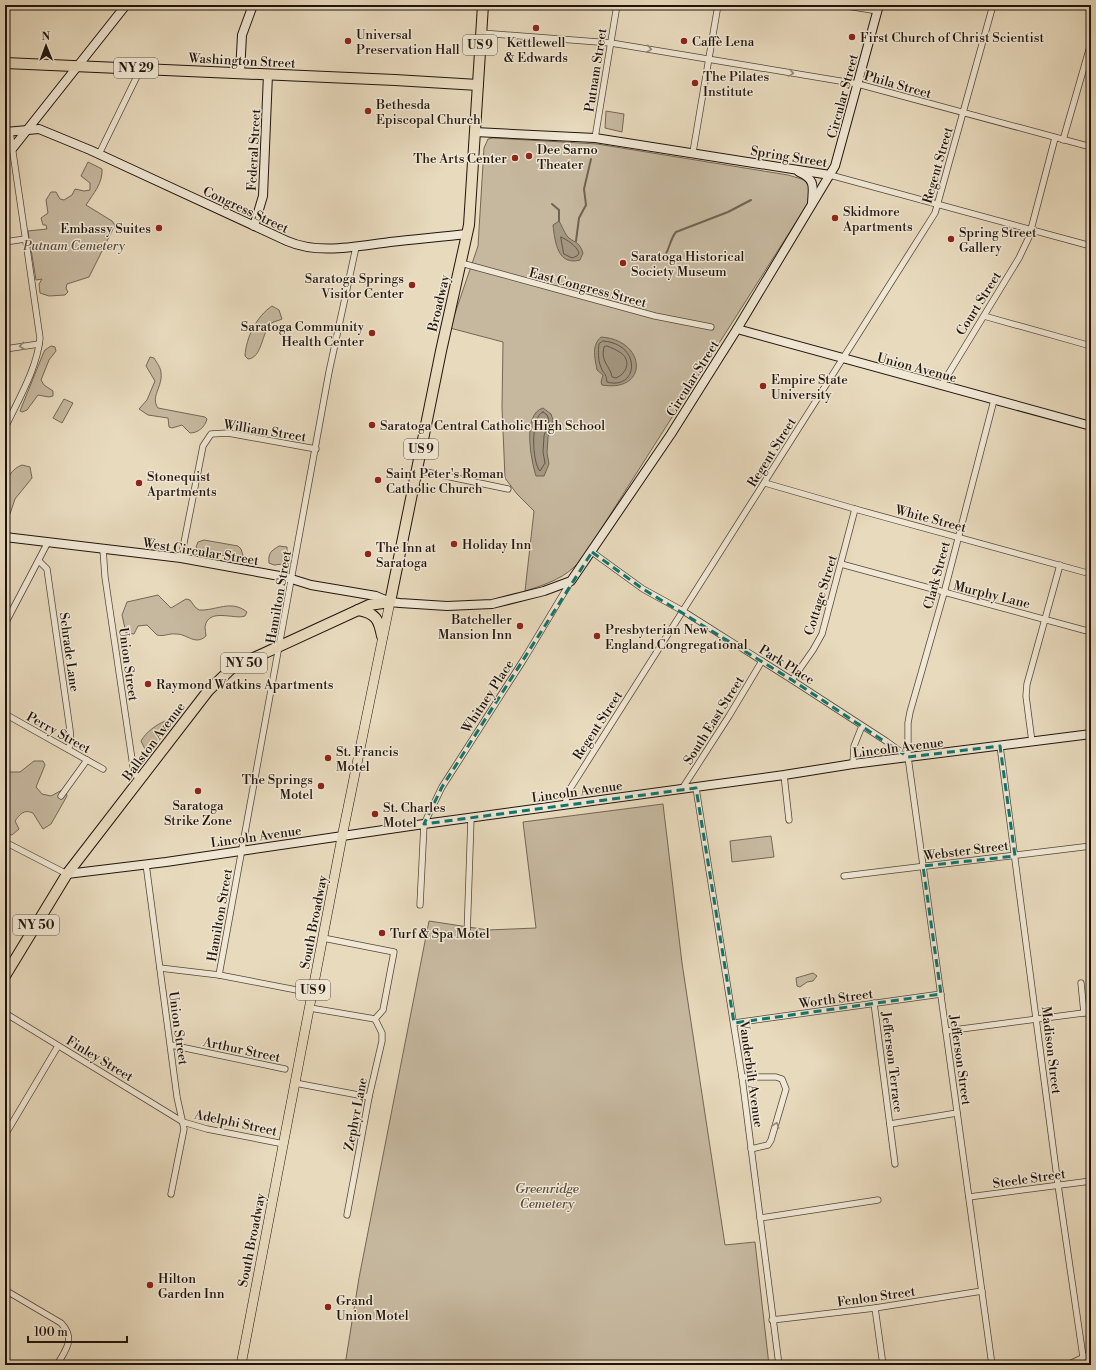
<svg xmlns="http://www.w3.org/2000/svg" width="1096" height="1370" font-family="'Libre Bodoni',serif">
<rect width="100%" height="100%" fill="#e8dabd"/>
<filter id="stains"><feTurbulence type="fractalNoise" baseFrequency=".005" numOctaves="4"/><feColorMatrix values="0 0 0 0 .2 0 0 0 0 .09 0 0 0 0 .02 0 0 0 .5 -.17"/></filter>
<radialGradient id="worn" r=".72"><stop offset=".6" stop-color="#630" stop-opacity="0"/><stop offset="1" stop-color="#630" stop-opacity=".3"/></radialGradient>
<g fill="#c6b89f" stroke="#736656">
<polygon points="606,111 624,114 622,132 605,128"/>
<path d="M493 138 597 144 788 175 805 180 811 187 810 200 589 548C584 555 579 563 573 568 560 580 541 586 525 591L534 511 517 494 505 478 502 407 503 342 450 328 478 246 484 148 488 139Z"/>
<path d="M88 162 102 169C103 183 93 194 86 205L112 221 115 225 89 277 67 284 66 288 68 292 65 295 49 296 40 293 39 284 42 279 36 280 28 231 47 229 46 225H43L41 218 48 213 46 200 51 192H56L60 199 64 200 72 195 75 189 84 191 90 190V183L81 176Z"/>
<path d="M272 306 279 310 282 319C278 321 274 321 270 324 262 333 262 358 248 359L245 356C246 337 257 316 272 306Z"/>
<polygon points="51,346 55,347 56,351 49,360 41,380 44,385 53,391 53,396 49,397 38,395 27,410 22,412 20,411 22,406 43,354 45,350"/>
<path d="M150 357 154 358C157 363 161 368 161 373 163 386 150 397 158 408L205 417 207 419C205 427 198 433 190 433L182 425 172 428 169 427 168 418 148 415 139 409 147 400 155 381 146 366Z"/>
<polygon points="64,399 73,403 62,423 53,418"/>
<path d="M22 465 30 467 32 478 15 499 10 514 5 517C5 498 1 473 22 465Z"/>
<polygon points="204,540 238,546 241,549 244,559 198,551 196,547 198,542"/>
<path d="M279 546 287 547V556L283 564 274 565 269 563C268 553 271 551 279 546Z"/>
<path d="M158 595 171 608 186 599 190 600 195 607 199 610C216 611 231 599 247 612L245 616C234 620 208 607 205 627 205 630 206 633 206 636 195 646 188 634 176 634 169 633 164 637 157 635L147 625 138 626 134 634 126 633 122 615 127 602Z"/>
<path d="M165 721 168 723 170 727 152 749H145L141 741C146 732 156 725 165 721Z"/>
<path d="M34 761H43L45 765 36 787 42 794 51 796 62 790 66 791 67 796 51 824 43 829 33 813C24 809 20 814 15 821L19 829 12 835 5 834V772H20Z"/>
<polygon points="663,804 682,963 725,1245 755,1242 769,1365 345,1365 359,1278 429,921 488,930 536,928 523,822"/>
<polygon points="771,836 774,857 732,862 730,841"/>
<polygon points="813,973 817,976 813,981 807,982 800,987 797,986 796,978"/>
</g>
<g fill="#a49781" stroke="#6f6353">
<path d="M559 221C562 226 564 232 567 236 573 243 579 240 583 253L580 260C558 266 555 243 553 225Z"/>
<path d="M601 337C647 340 649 393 602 385L601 382 603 375 597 370C595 358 591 346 601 337Z"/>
<path d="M543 408 551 414 553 420 548 437 547 453 549 464 544 476H536C531 460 522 414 543 408Z"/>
</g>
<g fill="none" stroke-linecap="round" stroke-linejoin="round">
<g stroke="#625647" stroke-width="1">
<path d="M561 237C567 240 576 245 579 253L577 256 572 258 564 254Z"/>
<path d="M603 341C643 344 638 391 607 382 606 372 603 374 601 367 598 361 598 351 599 344Z"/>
<path d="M607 346C612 348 617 350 621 353 632 361 626 374 616 378L612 377C610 365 600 362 604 347Z"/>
<path d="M543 412 547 415 549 420 544 436 543 452 545 463 540 471C532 463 530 416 543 412Z"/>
</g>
<g stroke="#6f6353" stroke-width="2">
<polyline points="552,204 559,210 559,221"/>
<polyline points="576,241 579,218 586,205 584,189 591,159"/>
<path d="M665 255C670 248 670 239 676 232L728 212 751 200"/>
</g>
<defs>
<g id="street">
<polyline points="841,5 878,11"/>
<polyline points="481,33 611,43 858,84 1091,147"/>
<polyline points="595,138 617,5"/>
<polyline points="1063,140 1091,43"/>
<polyline points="693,152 718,5"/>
<polyline points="99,154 141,68"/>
<polyline points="830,175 1091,246"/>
<polyline points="5,242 25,239"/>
<polyline points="461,263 655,316 711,327"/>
<polyline points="984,316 1091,346"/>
<polyline points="5,349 39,344"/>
<polyline points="941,386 1019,258 1029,237 1055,138"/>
<path d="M5 428C18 400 37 369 40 338L10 132"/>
<polyline points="417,470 508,489"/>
<polyline points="765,483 855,509 1091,574"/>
<polyline points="103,549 105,577 134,773 140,780"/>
<polyline points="592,552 643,589 683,611 792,680 886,741 908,757"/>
<polyline points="181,558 203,446 211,434 228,433 316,449"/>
<polyline points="39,561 47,569 70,730 71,743 68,749"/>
<polyline points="841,564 1091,632"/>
<polyline points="5,624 48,542"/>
<polyline points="792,680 813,650 822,634 855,509"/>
<polyline points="5,714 103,769"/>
<polyline points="1032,742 1026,696 1027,684 1060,565"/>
<polyline points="1000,746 1058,1185 1083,1357"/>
<polyline points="853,764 854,746 862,726"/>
<polyline points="784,775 789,820"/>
<polyline points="696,788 742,1077 779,1365"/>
<polyline points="682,789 729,716 762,661"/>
<polyline points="61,796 87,760"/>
<polyline points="565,805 568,792 935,213 993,5"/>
<polyline points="5,842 67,874"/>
<polyline points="146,864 177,1097 184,1129 171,1194"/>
<polyline points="844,876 1091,846"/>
<polyline points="420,905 424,824 442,787 524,659 571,581"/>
<polyline points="467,936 471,818"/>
<polyline points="323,938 394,952 383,1010 375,1019"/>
<polyline points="160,968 219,975 312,993"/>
<polyline points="219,975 329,372 356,247"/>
<polyline points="1081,983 1084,1013"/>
<polyline points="874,1003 895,1164"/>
<polyline points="310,1008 375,1019"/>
<polyline points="5,1013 183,1122 207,1129 284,1144"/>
<polyline points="734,1023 941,994"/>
<polyline points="946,1031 1091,1012"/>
<polyline points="171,1045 285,1069"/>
<polyline points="742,1077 776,1077 782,1079 786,1089 771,1140 768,1145 751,1149"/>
<polyline points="295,1083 369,1097"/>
<polyline points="890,1124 957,1113"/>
<polyline points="5,1135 58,1046"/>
<polyline points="969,1197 1091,1181"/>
<polyline points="347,1215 369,1097 382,1041 382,1033 375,1019"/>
<polyline points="760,1218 878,1200"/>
<path d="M5 1290 61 1323C76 1339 66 1349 57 1365"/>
<polyline points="875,1308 883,1365"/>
<polyline points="772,1320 875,1308 982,1291"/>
<polyline points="992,1365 908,757 908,723 910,712 944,593 994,400"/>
<polyline points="1067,1365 1091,1354"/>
</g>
<g id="secondary">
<polyline points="240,73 242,35 253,5"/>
<path d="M5 132 39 129 90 150 287 241C319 255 357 246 390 242 416 239 441 237 467 234"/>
<polyline points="475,132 595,138 830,175"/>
<polyline points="12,149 126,5"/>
<path d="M799 172C816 180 813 186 812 203"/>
<polyline points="254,226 263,196 268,74"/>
<polyline points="737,329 1091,426"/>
<polyline points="5,537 181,558 285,577 311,585 376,596 390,602 400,603 447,606 492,604 544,591 571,581 671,434 737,329 835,166 879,5"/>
<polyline points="67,874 166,862 424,824 784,775 853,764 1091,734"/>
</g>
<polyline id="primary" points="241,1365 342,837 390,602"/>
<g id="highway">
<polyline points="5,63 395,80 478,85"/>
<path d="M358 610C376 613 379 620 382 636"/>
<polyline points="5,976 67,874 208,691 232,668 369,605 390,602 441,351 469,225 483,5"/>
</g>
</defs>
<use href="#street" stroke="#524639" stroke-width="7"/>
<use href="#secondary" stroke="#20140d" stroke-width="10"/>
<use href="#primary" stroke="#20140d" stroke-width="10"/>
<use href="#highway" stroke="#20140d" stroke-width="12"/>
<use href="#street" stroke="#f0e7d4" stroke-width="5.5"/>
<use href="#secondary" stroke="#f0e7d4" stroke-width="8"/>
<use href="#primary" stroke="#e8dabd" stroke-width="9"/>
<use href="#highway" stroke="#e8dabd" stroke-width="10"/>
</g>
<defs><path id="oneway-chevron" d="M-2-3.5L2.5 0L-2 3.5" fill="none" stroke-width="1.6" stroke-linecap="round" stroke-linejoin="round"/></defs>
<g stroke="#92887a">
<use href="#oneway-chevron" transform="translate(649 49) rotate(9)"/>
<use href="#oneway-chevron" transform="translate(791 73) rotate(9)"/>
<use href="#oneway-chevron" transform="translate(22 346) rotate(172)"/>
<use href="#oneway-chevron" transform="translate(776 1125) rotate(-72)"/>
</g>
<path fill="none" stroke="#0f766e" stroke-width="3" stroke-dasharray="8 5" stroke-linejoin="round" d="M592 552 643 589 792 680 908 757 1000 746 1015 856 923 866 941 994 734 1023 696 788 424 824 442 787Z"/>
<g fill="#8f2418" stroke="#f0e7d4" stroke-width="1.5">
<circle cx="536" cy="28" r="4"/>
<circle cx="852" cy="37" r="4"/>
<circle cx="348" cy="41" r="4"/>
<circle cx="684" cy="41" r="4"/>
<circle cx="695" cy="83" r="4"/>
<circle cx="368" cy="111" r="4"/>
<circle cx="529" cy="156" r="4"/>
<circle cx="515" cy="158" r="4"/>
<circle cx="835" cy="218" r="4"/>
<circle cx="159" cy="228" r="4"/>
<circle cx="951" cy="239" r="4"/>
<circle cx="623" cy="263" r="4"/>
<circle cx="412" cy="285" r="4"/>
<circle cx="372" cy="333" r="4"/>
<circle cx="763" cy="386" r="4"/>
<circle cx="372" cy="425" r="4"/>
<circle cx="378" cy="480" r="4"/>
<circle cx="139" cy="483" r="4"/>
<circle cx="454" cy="544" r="4"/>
<circle cx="368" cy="554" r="4"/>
<circle cx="520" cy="626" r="4"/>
<circle cx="597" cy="636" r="4"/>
<circle cx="148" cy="684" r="4"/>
<circle cx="328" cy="758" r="4"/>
<circle cx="321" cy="786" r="4"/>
<circle cx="198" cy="791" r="4"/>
<circle cx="375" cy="814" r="4"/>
<circle cx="382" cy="933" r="4"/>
<circle cx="150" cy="1285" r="4"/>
<circle cx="328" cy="1307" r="4"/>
</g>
<g text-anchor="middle" stroke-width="3" stroke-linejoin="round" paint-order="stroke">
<g fill="#f0e7d4" stroke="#5e5349" stroke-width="1">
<rect x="463" y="35" width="34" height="20" rx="3"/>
<rect x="114" y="58" width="44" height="20" rx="3"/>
<rect x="404" y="439" width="34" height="20" rx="3"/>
<rect x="221" y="653" width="46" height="20" rx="3"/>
<rect x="13" y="915" width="46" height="20" rx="3"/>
<rect x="296" y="980" width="34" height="20" rx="3"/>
</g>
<g font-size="12" font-weight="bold" fill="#20140d">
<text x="480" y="49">US 9</text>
<text x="136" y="72">NY 29</text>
<text x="421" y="453">US 9</text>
<text x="244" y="667">NY 50</text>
<text x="36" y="929">NY 50</text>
<text x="313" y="994">US 9</text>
</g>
<g font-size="13" fill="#20140d" stroke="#f0e7d4" text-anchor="start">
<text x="356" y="39">Universal<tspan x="356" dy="15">Preservation Hall</tspan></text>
<text x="860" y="42">First Church of Christ Scientist</text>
<text x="692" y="46">Caffè Lena</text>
<text x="536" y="47" text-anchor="middle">Kettlewell<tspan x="536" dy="15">&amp; Edwards</tspan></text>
<text x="703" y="81">The Pilates<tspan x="703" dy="15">Institute</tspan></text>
<text x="376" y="109">Bethesda<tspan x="376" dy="15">Episcopal Church</tspan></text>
<text x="537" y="154">Dee Sarno<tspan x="537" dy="15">Theater</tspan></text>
<text x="507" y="163" text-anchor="end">The Arts Center</text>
<text x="843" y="216">Skidmore<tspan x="843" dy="15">Apartments</tspan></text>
<text x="151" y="233" text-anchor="end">Embassy Suites</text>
<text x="959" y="237">Spring Street<tspan x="959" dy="15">Gallery</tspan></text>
<text x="631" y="261">Saratoga Historical<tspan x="631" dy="15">Society Museum</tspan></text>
<text x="404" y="283" text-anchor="end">Saratoga Springs<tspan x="404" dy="15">Visitor Center</tspan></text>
<text x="364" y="331" text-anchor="end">Saratoga Community<tspan x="364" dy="15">Health Center</tspan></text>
<text x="771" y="384">Empire State<tspan x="771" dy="15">University</tspan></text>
<text x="380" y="430">Saratoga Central Catholic High School</text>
<text x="386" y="478">Saint Peter's Roman<tspan x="386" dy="15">Catholic Church</tspan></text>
<text x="147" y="481">Stonequist<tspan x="147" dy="15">Apartments</tspan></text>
<text x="462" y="549">Holiday Inn</text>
<text x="376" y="552">The Inn at<tspan x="376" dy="15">Saratoga</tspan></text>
<text x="512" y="624" text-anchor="end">Batcheller<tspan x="512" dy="15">Mansion Inn</tspan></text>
<text x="605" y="634">Presbyterian New<tspan x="605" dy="15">England Congregational</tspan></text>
<text x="156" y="689">Raymond Watkins Apartments</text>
<text x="336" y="756">St. Francis<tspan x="336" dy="15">Motel</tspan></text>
<text x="313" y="784" text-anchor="end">The Springs<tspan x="313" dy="15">Motel</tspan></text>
<text x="198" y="810" text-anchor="middle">Saratoga<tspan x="198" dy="15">Strike Zone</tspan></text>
<text x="383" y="812">St. Charles<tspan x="383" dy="15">Motel</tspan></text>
<text x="390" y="938">Turf &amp; Spa Motel</text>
<text x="158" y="1283">Hilton<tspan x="158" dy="15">Garden Inn</tspan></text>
<text x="336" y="1305">Grand<tspan x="336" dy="15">Union Motel</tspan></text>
</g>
<g font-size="13" fill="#20140d" stroke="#f0e7d4">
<text transform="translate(242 60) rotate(3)" y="5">Washington Street</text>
<text transform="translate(595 70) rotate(-81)" y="5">Putnam Street</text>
<text transform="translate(898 84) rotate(16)" y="5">Phila Street</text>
<text transform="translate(842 96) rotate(-75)" y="5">Circular Street</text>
<text transform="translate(253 150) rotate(-87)" y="5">Federal Street</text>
<text transform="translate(789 156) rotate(9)" y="5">Spring Street</text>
<text transform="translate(937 165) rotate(-74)" y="5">Regent Street</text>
<text transform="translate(246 209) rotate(25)" y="5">Congress Street</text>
<text transform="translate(588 287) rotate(15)" y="5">East Congress Street</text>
<text transform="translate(438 303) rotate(-77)" y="5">Broadway</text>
<text transform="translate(978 303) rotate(-58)" y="5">Court Street</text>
<text transform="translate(917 367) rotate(15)" y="5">Union Avenue</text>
<text transform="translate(692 378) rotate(-58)" y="5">Circular Street</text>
<text transform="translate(265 430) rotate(9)" y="5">William Street</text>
<text transform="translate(771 452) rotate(-58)" y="5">Regent Street</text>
<text transform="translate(931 518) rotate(15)" y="5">White Street</text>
<text transform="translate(201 551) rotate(9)" y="5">West Circular Street</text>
<text transform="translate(936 575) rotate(-75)" y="5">Clark Street</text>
<text transform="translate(992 594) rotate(14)" y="5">Murphy Lane</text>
<text transform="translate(820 595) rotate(-73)" y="5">Cottage Street</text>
<text transform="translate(278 597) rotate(-80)" y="5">Hamilton Street</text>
<text transform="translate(70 652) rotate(82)" y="5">Schrade Lane</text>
<text transform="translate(129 664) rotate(82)" y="5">Union Street</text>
<text transform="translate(787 664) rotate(32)" y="5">Park Place</text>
<text transform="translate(487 696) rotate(-57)" y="5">Whitney Place</text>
<text transform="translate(713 720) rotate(-58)" y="5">South East Street</text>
<text transform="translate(597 725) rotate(-57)" y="5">Regent Street</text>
<text transform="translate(59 732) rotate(29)" y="5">Perry Street</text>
<text transform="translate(153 741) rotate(-53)" y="5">Ballston Avenue</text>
<text transform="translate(898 747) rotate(-7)" y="5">Lincoln Avenue</text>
<text transform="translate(577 791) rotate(-8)" y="5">Lincoln Avenue</text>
<text transform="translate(256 836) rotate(-8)" y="5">Lincoln Avenue</text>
<text transform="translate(966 850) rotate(-7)" y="5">Webster Street</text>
<text transform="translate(219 915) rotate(-80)" y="5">Hamilton Street</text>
<text transform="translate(313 922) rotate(-79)" y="5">South Broadway</text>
<text transform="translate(836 998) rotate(-8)" y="5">Worth Street</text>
<text transform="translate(179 1028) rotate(82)" y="5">Union Street</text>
<text transform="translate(242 1049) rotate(12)" y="5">Arthur Street</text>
<text transform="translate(1052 1050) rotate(83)" y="5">Madison Street</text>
<text transform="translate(100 1058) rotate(31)" y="5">Finley Street</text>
<text transform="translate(961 1060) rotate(82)" y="5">Jefferson Street</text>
<text transform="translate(893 1062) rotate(83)" y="5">Jefferson Terrace</text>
<text transform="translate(752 1074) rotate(82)" y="5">Vanderbilt Avenue</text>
<text transform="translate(355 1114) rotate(-79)" y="5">Zephyr Lane</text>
<text transform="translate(236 1122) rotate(12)" y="5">Adelphi Street</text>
<text transform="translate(1029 1178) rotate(-8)" y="5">Steele Street</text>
<text transform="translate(251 1240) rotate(-79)" y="5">South Broadway</text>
<text transform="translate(876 1296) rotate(-8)" y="5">Fenlon Street</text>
</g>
<g font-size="13" font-style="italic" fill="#5a4d40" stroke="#f0e7d4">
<text x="74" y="250">Putnam Cemetery</text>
<text x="547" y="1193">Greenridge<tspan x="547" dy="15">Cemetery</tspan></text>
</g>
</g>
<rect width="1096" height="1370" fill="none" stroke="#e8dabd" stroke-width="20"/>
<rect x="6" y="6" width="1084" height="1358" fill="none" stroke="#20140d" stroke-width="2"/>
<rect x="10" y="10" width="1076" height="1350" fill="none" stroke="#20140d"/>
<g transform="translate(46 46) rotate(359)" stroke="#f0e7d4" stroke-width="3" paint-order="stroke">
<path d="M0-3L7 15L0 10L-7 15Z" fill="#20140d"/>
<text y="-6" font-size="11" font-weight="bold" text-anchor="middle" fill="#20140d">N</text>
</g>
<path d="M28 1336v6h99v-6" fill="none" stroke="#20140d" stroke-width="2"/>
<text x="34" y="1336" font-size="12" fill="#20140d" stroke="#f0e7d4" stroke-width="3" paint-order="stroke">100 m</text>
<rect width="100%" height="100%" filter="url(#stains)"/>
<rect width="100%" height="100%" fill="url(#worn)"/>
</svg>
